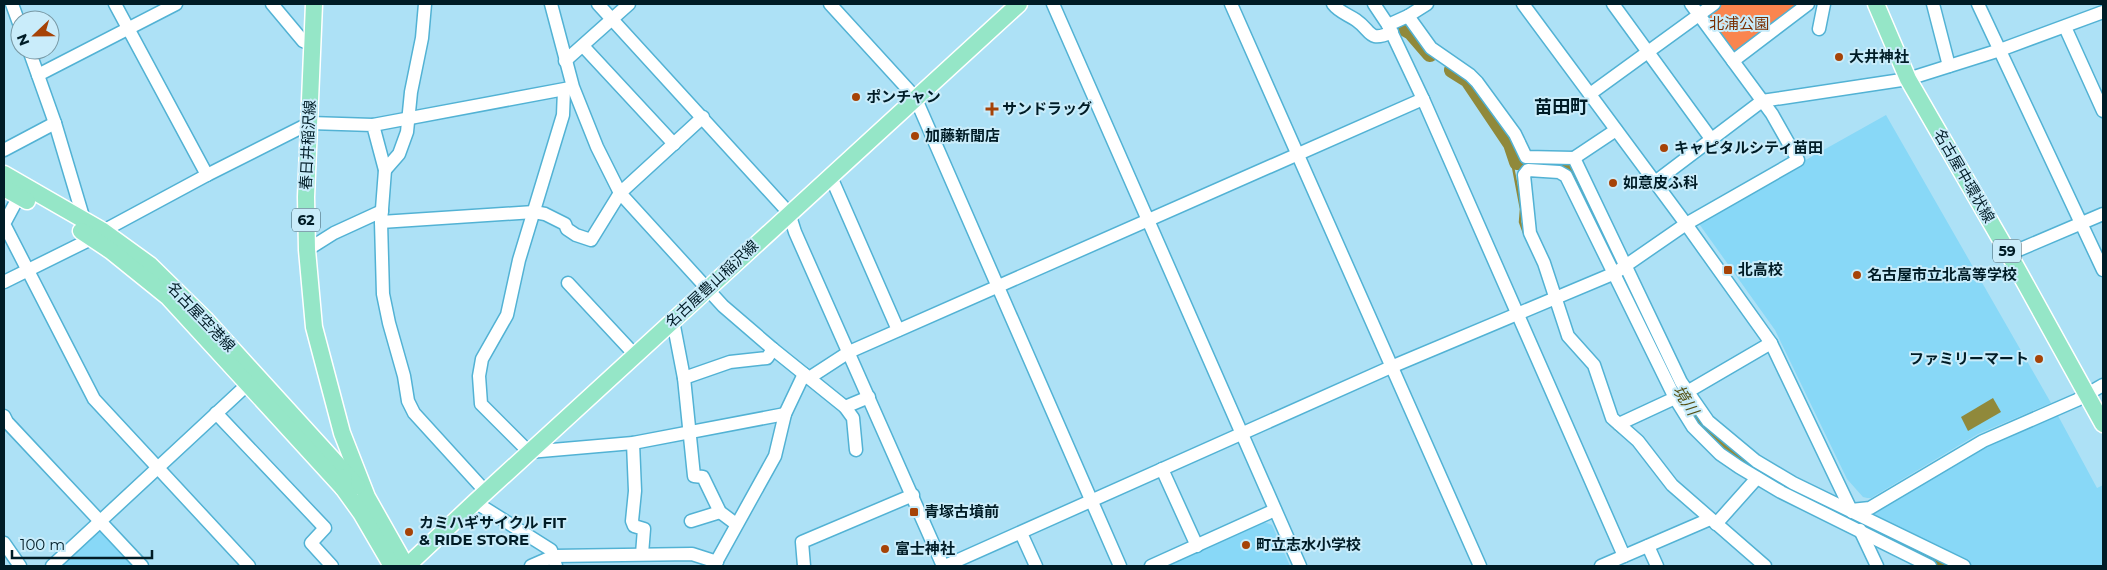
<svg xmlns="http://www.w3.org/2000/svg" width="2107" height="570" font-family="Montserrat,'Noto Sans JP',sans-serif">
<rect width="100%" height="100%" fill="#ade1f6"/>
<g fill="#88d8f7">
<polygon points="1886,115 2051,403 1978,434 1871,498 1867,498 1863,497 1847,479 1775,330 1697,221"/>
<polygon points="2056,412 2097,488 2103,485 2103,566 1972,566 1875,517 1874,509 1984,444"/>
<polygon points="1264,522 1272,525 1290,566 1163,566"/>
<polygon points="98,529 102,529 136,566 58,566"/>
</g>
<polygon fill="#fa854f" points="1722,4 1804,4 1739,52 1734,52 1709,17 1709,14"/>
<polygon fill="#90893b" points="1993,398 2001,412 1968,431 1961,417"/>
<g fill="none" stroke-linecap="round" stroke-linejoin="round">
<g stroke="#90893b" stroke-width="2.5">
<polyline points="1517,162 1513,167 1521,209 1520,222 1524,233"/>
<polyline points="1610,424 1619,432"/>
</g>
<g stroke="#90893b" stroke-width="16">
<polyline points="1404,28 1411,32 1430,54"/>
<polyline points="1452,70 1468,80 1511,144 1517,162 1568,165 1647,327"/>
<path d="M1671 376C1697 430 1731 455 1782 483"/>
<polyline points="1848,517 1947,566"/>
</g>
<defs>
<g id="minor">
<polyline points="12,4 20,26"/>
<polyline points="115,4 207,175"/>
<polyline points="272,4 303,41 312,45"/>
<polyline points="551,4 573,87 597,147 620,193 723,306 773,349 845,407 853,418 856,450"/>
<polyline points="598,4 789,213 795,232 943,566"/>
<polyline points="830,4 915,97 1120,566"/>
<polyline points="1053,4 1300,566"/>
<polyline points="1231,4 1480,566"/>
<path d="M1333 4C1339 12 1347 14 1356 20 1372 31 1368 43 1392 32"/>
<polyline points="1374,4 1388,25 1408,16 1431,48 1470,75 1477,82 1515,134 1526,157 1574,158 1681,382 1708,421 1756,461 1793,483 1964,566"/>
<polyline points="1523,4 1686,224 1771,343 1852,512"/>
<polyline points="1613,4 1712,140"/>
<polyline points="1933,4 1949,66"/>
<polyline points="1978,4 2103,270"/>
<polyline points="1408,16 1427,4"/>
<polyline points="1388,25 1423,99 1624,556"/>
<polyline points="2065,27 2103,111"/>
<polyline points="1819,29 1824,4"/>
<polyline points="583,46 674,144"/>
<polyline points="29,50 55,123 84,220"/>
<polyline points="565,61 629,4"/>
<polyline points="1733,61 1808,4"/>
<polyline points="38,75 176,4"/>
<polyline points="564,90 563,115 519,260 507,315 482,359 479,376 481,404 529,452 633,443 785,414"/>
<polyline points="1590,94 1714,4"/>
<polyline points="373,125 570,88"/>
<polyline points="4,150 55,123"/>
<polyline points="1574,158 1616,130"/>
<polyline points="385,170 399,154 407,132 411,92 422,38 425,4"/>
<polyline points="831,177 898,330"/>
<polyline points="1655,182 1762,101 1908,79 2000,50 2103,12"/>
<polyline points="19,196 4,224 94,399 249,566"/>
<polyline points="381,222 534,212 545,214 565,224 567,229 576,235 591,240 620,193 703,117"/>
<polyline points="103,231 207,175 310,123 373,125 385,170 381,222 383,294 389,323 404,376 408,401 414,413 486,492"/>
<polyline points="307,250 334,233 382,211"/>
<polyline points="2009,254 2103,214"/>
<polyline points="4,282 93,238"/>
<polyline points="568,283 635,355"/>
<polyline points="673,321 684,378 694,476 703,477 720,512 736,524"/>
<polyline points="684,378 730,362 767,358 773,349"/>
<polyline points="809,378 849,352 1423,99"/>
<polyline points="1687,392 1771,343"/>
<polyline points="845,407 869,397"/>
<polyline points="216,413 325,528 311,543 332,566"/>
<polyline points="4,416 7,422 142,566"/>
<polyline points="1619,424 1675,398"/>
<polyline points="633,443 635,491 632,521 634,526 644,529 642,554"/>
<polyline points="1162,469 1197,546"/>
<polyline points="475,502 551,550 556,566"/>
<polyline points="1851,510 1870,508 1983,441 2077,400 2103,385"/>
<polyline points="691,521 720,512"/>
<polyline points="1716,524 1757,478"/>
<polyline points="1860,530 1877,566"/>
<polyline points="1021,533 1036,566"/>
<polyline points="4,543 20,566"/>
<polyline points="1648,546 1657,566"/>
<polyline points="52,566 248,384"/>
<polyline points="531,566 554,556 692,554 717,562"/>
<polyline points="714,566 775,456 785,414 804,374"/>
<polyline points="804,566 802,542 913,495"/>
<polyline points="945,566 1391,367 1615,273 1686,224 1798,160 1772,114 1691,4"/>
<polyline points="1151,566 1275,510"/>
<polyline points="1601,566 1710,519"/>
<polyline points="1765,566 1672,485 1638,441 1612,418 1594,365 1568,336 1544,263 1530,233 1524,175 1528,170 1559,172 1566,176 1675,398 1693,427 1720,454 1739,467 1781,492 1930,566"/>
</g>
<g id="major">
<polyline points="314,4 306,197 307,250 314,327 342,433 367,497 406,566"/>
<polyline points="1876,4 1908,79 2009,254 2103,424"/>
<polyline points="4,174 103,231 150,265 205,319 357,486"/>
<polyline points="4,188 27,201"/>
<polyline points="81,231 111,251 168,297 343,488"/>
<polyline points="344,477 343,488 361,513 392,566"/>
<polyline points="407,566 475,502 1019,4"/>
</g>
</defs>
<use href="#minor" stroke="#52b2d4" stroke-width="15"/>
<use href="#major" stroke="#fff" stroke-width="19"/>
<use href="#minor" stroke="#fff" stroke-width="12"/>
<use href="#major" stroke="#95e6c7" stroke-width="16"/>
</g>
<g fill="#a64307" stroke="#c9ecfa" stroke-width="2">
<circle cx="1839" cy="57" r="5"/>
<circle cx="856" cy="97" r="5"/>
<path d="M989.5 101.5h5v5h5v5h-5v5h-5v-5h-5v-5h5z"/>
<circle cx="915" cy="136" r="5"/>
<circle cx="1664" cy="148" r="5"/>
<circle cx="1613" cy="183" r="5"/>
<rect x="1723" y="265" width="10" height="10" rx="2.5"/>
<circle cx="1857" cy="275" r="5"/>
<circle cx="2039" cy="359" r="5"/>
<rect x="909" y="507" width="10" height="10" rx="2.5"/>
<circle cx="409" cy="532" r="5"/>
<circle cx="1246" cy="545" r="5"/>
<circle cx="885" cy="549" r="5"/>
</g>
<g text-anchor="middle" stroke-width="4" stroke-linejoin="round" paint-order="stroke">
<g fill="#c9ecfa" stroke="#3c5a66" stroke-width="1">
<rect x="292" y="208.5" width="28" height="23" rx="4"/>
<rect x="1993" y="239.5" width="28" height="23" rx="4"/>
</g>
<g font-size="14" font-weight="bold" fill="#001c26">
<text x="306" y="225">62</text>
<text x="2007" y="256">59</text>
</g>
<g font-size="15" fill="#7a2e00" stroke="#c9ecfa">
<text x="1739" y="29">北浦公園</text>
</g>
<g font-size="15" font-weight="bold" fill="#001c26" stroke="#c9ecfa" text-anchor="start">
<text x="1849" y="62">大井神社</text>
<text x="866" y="102">ポンチャン</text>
<text x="1002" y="114">サンドラッグ</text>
<text x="925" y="141">加藤新聞店</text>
<text x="1674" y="153">キャピタルシティ苗田</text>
<text x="1623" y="188">如意皮ふ科</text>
<text x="1738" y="275">北高校</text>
<text x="1867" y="280">名古屋市立北高等学校</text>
<text x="2029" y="364" text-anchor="end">ファミリーマート</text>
<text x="924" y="517">青塚古墳前</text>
<text x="419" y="528">カミハギサイクル FIT<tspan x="419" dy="17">&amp; RIDE STORE</tspan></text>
<text x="1256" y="550">町立志水小学校</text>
<text x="895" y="554">富士神社</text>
</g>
<g font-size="15" fill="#001c26" stroke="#c9ecfa">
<text transform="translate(308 145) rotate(-87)" y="5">春日井稲沢線</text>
<text transform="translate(1964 176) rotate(60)" y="5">名古屋中環状線</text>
<text transform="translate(712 284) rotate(-43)" y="5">名古屋豊山稲沢線</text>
<text transform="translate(201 317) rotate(46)" y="5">名古屋空港線</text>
</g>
<g font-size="16" font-style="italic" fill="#555014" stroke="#c9ecfa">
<text transform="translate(1686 400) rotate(57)" y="6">境川</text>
</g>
<g font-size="18" font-weight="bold" fill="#001c26" stroke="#c9ecfa">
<text x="1561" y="113">苗田町</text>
</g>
</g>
<rect width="2107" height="570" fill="none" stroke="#001c26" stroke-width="10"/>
<g transform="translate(35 35) rotate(248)"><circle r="24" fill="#c9ecfa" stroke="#7999a5"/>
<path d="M0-4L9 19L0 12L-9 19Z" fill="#a64307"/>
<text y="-8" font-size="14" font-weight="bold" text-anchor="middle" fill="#001c26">N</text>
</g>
<path d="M12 550v8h140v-8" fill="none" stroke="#001c26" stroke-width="2.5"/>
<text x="20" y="550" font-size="15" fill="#001c26" stroke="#c9ecfa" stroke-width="4" paint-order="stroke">100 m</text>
</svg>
